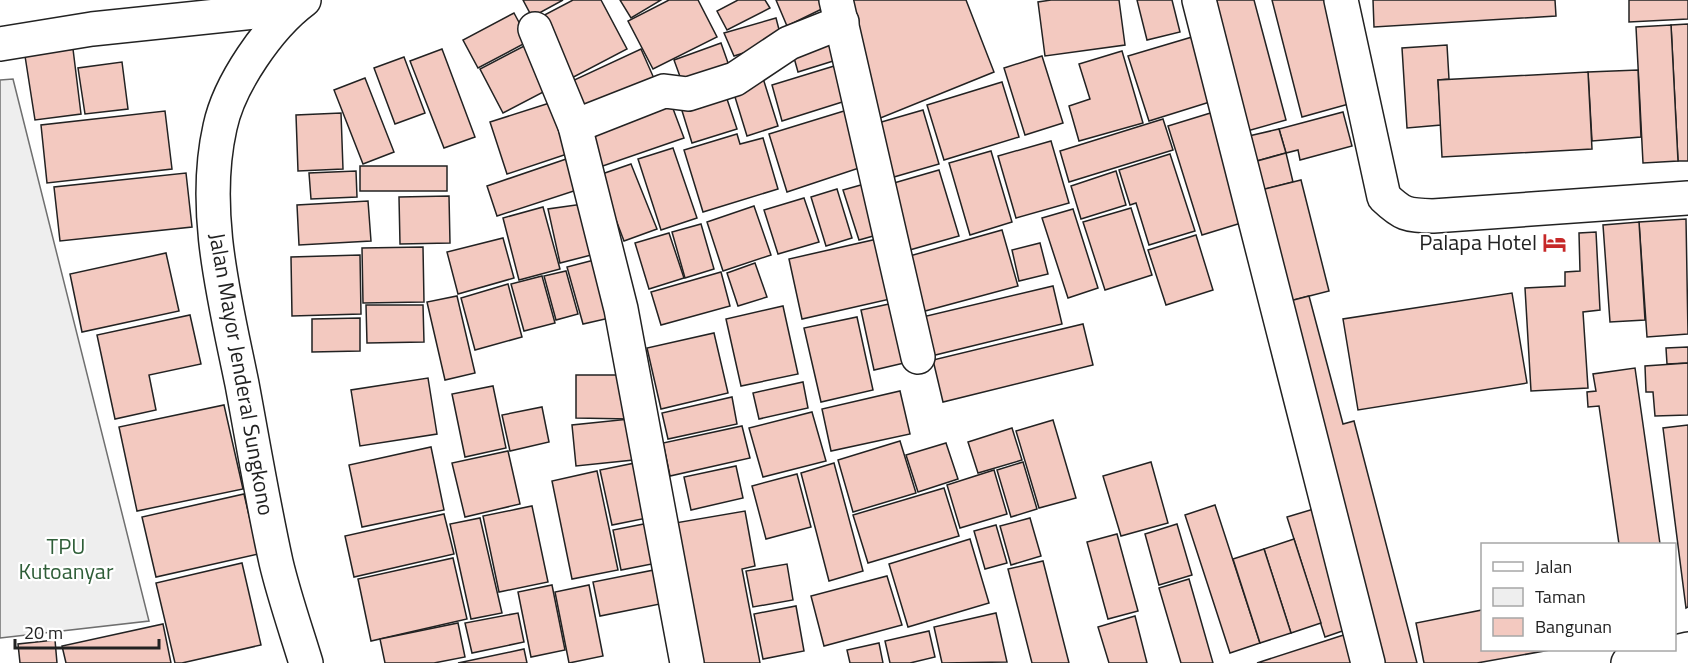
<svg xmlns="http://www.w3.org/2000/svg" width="1688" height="663" font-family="'Titillium Web',sans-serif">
<rect width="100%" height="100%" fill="#fff"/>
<polygon fill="#eee" stroke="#6f6f6f" stroke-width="1.5" points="13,79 149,621 0,638 0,80"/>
<g fill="#f3c9c0" stroke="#222" stroke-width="1.5">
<polygon points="523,0 563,0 532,17"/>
<polygon points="573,0 601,0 627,49 566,81 533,21"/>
<polygon points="620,0 661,0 631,18"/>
<polygon points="669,0 698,0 717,37 653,69 628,21"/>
<polygon points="738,0 765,0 770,8 727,30 717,11"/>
<polygon points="776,0 829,0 830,5 787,26"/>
<polygon points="846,0 966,0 994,72 878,119"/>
<polygon points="1051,0 1119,0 1125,45 1045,56 1038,2"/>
<polygon points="1137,0 1172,0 1180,32 1147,40"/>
<polygon points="1199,0 1254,0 1286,120 1233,135"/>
<polygon points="1272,0 1329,0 1356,102 1302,117"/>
<polygon points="1373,0 1555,0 1556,16 1374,27"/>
<polygon points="1629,0 1688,0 1688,19 1629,22"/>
<polygon points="514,13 529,41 478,68 463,40"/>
<polygon points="776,18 782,41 734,56 724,33"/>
<polygon points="1688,24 1688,161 1678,161 1671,25"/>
<polygon points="1671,25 1678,161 1643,163 1636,27"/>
<polygon points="834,34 846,57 798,72 791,47"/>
<polygon points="1192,37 1213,101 1149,121 1128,56"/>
<polygon points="721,43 733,77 686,93 674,60"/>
<polygon points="528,44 551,88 503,113 480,69"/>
<polygon points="1447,45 1449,79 1438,80 1441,125 1407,128 1402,48"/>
<polygon points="73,49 81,114 35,120 25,56"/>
<polygon points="442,49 475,137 444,148 410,61"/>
<polygon points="641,49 656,83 588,114 572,81"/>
<polygon points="1122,51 1143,123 1079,141 1069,106 1090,99 1079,64"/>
<polygon points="1042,56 1063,123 1025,135 1004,68"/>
<polygon points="404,57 425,113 395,124 374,68"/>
<polygon points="122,62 128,109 85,114 78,68"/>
<polygon points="844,63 855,98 782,121 772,85"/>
<polygon points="1638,70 1641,137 1592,141 1588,72"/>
<polygon points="1588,72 1592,149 1442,157 1438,80"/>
<polygon points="762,75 778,126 747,136 731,84"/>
<polygon points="365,78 394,152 363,164 334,90"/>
<polygon points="1002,82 1019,137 944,160 927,105"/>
<polygon points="723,87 737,129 692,143 679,101"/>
<polygon points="669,98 684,138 597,168 593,128"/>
<polygon points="559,100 576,151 507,174 490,122"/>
<polygon points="857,107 868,165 787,192 769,134"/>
<polygon points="923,110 939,164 887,179 871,125"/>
<polygon points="165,111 172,169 47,183 41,125"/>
<polygon points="1217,111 1251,220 1202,235 1168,126"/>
<polygon points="1343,112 1352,146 1300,160 1298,150 1286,153 1279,129"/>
<polygon points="341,113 343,169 298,171 296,115"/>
<polygon points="1163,119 1173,150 1069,182 1060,151"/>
<polygon points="1279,129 1286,153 1246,164 1240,138"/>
<polygon points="737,134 740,144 763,138 778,189 703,212 684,150"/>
<polygon points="1051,141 1069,203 1016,218 998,156"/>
<polygon points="673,148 697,218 661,230 638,159"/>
<polygon points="991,151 1012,222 970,235 949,163"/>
<polygon points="1286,153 1293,182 1253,192 1246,164"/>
<polygon points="1170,154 1195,231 1149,245 1136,203 1130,205 1119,170"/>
<polygon points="575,156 586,187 497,216 487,186"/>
<polygon points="631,164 657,229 624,241 599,175"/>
<rect x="360" y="166" width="87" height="25"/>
<polygon points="939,170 959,236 899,253 880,187"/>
<polygon points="356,171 357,197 311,199 309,173"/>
<polygon points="1116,171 1126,205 1081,219 1071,186"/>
<polygon points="186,173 192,227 60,241 54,187"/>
<polygon points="1301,180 1329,291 1282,303 1253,192"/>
<polygon points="868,183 884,233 859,240 843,190"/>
<polygon points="837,189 852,238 826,246 811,197"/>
<polygon points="449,196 450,243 400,244 399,197"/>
<polygon points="804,198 819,242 778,254 764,210"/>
<polygon points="368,201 371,241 299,245 297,205"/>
<polygon points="590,203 599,253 560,263 548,209"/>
<polygon points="754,206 771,255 723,271 707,222"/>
<polygon points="543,207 560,269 519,280 503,218"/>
<polygon points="1131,208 1152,275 1105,290 1083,222"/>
<polygon points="1073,209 1098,288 1068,298 1042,218"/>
<polygon points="1686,219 1688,334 1647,337 1639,222"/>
<polygon points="1639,222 1645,320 1610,322 1603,225"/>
<polygon points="701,224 714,269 685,278 672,232"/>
<polygon points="1002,230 1018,286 914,314 899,259"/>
<polygon points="1596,232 1600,310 1583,312 1588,388 1531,391 1525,288 1565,286 1565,272 1580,271 1579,233"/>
<polygon points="669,233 684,278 649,289 635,243"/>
<polygon points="1196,235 1213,290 1166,305 1148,250"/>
<polygon points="886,237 899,297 802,319 789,259"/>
<polygon points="503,238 514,278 458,294 447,252"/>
<polygon points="1040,243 1048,274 1019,281 1012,250"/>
<polygon points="423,247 424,302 363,303 362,248"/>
<polygon points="166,253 179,311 82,332 70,274"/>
<polygon points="360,255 361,314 292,316 291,257"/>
<polygon points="598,259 614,317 583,324 567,267"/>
<polygon points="755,263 767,297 738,306 727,273"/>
<polygon points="566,271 578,314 556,320 544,276"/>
<polygon points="721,272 730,306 661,325 651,292"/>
<polygon points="542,276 555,323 524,331 511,284"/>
<polygon points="508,284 522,337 475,350 461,298"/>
<polygon points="1053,286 1062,324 923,358 914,319"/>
<polygon points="1512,293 1527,383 1358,410 1343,319"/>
<polygon points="457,296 475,373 445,380 427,302"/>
<polygon points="1309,296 1343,424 1354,421 1417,663 1375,663 1282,303"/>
<polygon points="903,301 917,360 874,370 861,310"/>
<polygon points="366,305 423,305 424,342 367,343"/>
<polygon points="783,306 798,374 741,386 726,319"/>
<polygon points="190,315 201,364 149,375 156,410 115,419 97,335"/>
<polygon points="857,317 873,390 821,402 804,328"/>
<polygon points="360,318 360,351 312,352 312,319"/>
<polygon points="1083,324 1093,365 943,402 933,360"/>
<polygon points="714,333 728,393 661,409 647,348"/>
<polygon points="1688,347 1688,363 1667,364 1666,348"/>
<polygon points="1688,363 1688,415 1655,416 1653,392 1646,392 1645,366"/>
<polygon points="1635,368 1660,544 1619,544 1599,406 1588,407 1587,392 1596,391 1593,374"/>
<polygon points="576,375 630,375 630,419 576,418"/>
<polygon points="428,378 437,434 360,446 351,390"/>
<polygon points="803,382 808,408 759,419 753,393"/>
<polygon points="493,386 506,448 465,457 452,394"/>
<polygon points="900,391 910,434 831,451 822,409"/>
<polygon points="732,397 737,424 668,439 662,413"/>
<polygon points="224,405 243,489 137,511 119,427"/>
<polygon points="542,407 549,442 510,451 502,415"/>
<polygon points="812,412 826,461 763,477 749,428"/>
<polygon points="639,418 643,459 576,466 572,425"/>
<polygon points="1053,420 1076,498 1039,508 1016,431"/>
<polygon points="1688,425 1688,607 1686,608 1663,428"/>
<polygon points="742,426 750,458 670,476 663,443"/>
<polygon points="1012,428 1022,460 978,473 968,442"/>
<polygon points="900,441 916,493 853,512 838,460"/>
<polygon points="946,443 958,479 918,492 906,455"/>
<polygon points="431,447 444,510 362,527 349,465"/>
<polygon points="508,451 520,504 465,517 452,463"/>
<polygon points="1023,462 1037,509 1011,517 997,470"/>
<polygon points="1151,462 1168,523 1121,536 1103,476"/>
<polygon points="635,463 647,518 612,525 600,470"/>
<polygon points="834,463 863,571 829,581 801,473"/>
<polygon points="736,466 743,498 691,510 684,477"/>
<polygon points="994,470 1007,514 960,528 947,485"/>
<polygon points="597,471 618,570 572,579 552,481"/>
<polygon points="797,474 811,527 766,539 752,486"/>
<polygon points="944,488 959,536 868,563 853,515"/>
<polygon points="244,494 258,554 156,577 142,517"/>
<polygon points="1215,505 1260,643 1230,653 1185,515"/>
<polygon points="532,506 548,582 499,592 483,516"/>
<polygon points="1317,508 1354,627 1325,637 1287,517"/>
<polygon points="745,511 755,566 742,569 760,663 696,663 669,524"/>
<polygon points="444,514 454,554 354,577 345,536"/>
<polygon points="480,518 502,613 471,619 450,524"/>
<polygon points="1030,518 1041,556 1011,565 1000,526"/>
<polygon points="654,522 662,562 621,570 613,530"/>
<polygon points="1177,524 1192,575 1159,585 1145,534"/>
<polygon points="996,525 1007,563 985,569 974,531"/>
<polygon points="1117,534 1138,611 1108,619 1087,542"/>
<polygon points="970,539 989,603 908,627 889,564"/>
<polygon points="1294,539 1321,623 1291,633 1264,549"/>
<polygon points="1264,549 1291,633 1260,643 1233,559"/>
<polygon points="453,558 467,619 371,641 358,579"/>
<polygon points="1043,561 1069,663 1032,663 1008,569"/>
<polygon points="242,563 261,645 182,663 175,663 156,583"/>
<polygon points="787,564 793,600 753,607 746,571"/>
<polygon points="659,569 665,603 600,616 593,582"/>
<polygon points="887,576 902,625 824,646 811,596"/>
<polygon points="1189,579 1213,663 1181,663 1159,588"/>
<polygon points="552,585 565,650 531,657 518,592"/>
<polygon points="589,585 603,656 569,663 555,592"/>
<polygon points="796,606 804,651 763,659 754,614"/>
<polygon points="1482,610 1482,650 1550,650 1477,663 1424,663 1416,623"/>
<polygon points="518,613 524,642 472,653 465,623"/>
<polygon points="996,613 1007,662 942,663 934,627"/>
<polygon points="1135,616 1147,663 1109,663 1098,627"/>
<polygon points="458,623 465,657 434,663 385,663 380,639"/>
<polygon points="163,624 171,663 66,663 62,646"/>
<polygon points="929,631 935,657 910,663 890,663 885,641"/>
<polygon points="1356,631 1366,663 1257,663"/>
<polygon points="55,640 57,663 20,663 18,644"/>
<polygon points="879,643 883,663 850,663 847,650"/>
<polygon points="524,649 527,663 458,663"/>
</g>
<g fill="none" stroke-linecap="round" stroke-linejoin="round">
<defs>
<g id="street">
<polyline points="836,0 918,357"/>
<polyline points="1199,0 1368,663"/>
<path d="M1341 0 1384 197C1403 215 1406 215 1433 216L1688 198"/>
<polyline points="535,29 575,126 621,309 687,663"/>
<polyline points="0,44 92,29 293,8"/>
<polyline points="575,126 664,91 688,94 735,79 789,43 842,22"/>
<polyline points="1628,663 1688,649"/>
</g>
<path id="secondary" d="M304 0C269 26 229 84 220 127 201 211 225 300 242 384 253 443 263 503 276 562 284 596 296 630 306 663"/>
</defs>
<use href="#street" stroke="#222" stroke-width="36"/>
<use href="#secondary" stroke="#222" stroke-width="36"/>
<use href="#street" stroke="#fff" stroke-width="33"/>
<use href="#secondary" stroke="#fff" stroke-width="33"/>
</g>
<defs>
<symbol id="hotel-bare" viewBox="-9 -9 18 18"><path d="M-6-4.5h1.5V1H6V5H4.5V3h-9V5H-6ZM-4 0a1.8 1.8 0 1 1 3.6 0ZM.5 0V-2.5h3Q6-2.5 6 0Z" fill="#c62828" stroke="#fff" stroke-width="2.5" paint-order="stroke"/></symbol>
</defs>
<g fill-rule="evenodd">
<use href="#hotel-bare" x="1538" y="226" width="33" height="33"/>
</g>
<g text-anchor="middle" stroke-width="4.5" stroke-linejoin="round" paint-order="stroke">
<g font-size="22" fill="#222" stroke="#fff" text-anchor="end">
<text x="1537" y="250">Palapa Hotel</text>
</g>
<g font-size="22" fill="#222" stroke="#fff">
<text transform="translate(242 374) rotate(80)" y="8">Jalan Mayor Jenderal Sungkono</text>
</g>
<g font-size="22" fill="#2f5e38" stroke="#fff">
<text x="66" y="554">TPU<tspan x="66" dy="25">Kutoanyar</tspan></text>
</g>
</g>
<rect x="1481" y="543" width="195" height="108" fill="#ffffff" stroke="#a7a7a7" stroke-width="1.5"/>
<rect x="1493" y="562" width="30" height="9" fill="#ffffff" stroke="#a7a7a7" stroke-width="1.5"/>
<text x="1535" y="573" font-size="18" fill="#222222">Jalan</text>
<rect x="1493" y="588" width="30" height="18" fill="#eeeeee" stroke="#a7a7a7" stroke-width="1.5"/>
<text x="1535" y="603" font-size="18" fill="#222222">Taman</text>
<rect x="1493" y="618" width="30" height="18" fill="#f3c9c0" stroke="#a7a7a7" stroke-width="1.5"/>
<text x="1535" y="633" font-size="18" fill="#222222">Bangunan</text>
<path d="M15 639v9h144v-9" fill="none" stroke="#222222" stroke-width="3"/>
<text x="24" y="639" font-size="18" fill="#222222" stroke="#ffffff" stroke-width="4.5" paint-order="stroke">20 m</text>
</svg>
